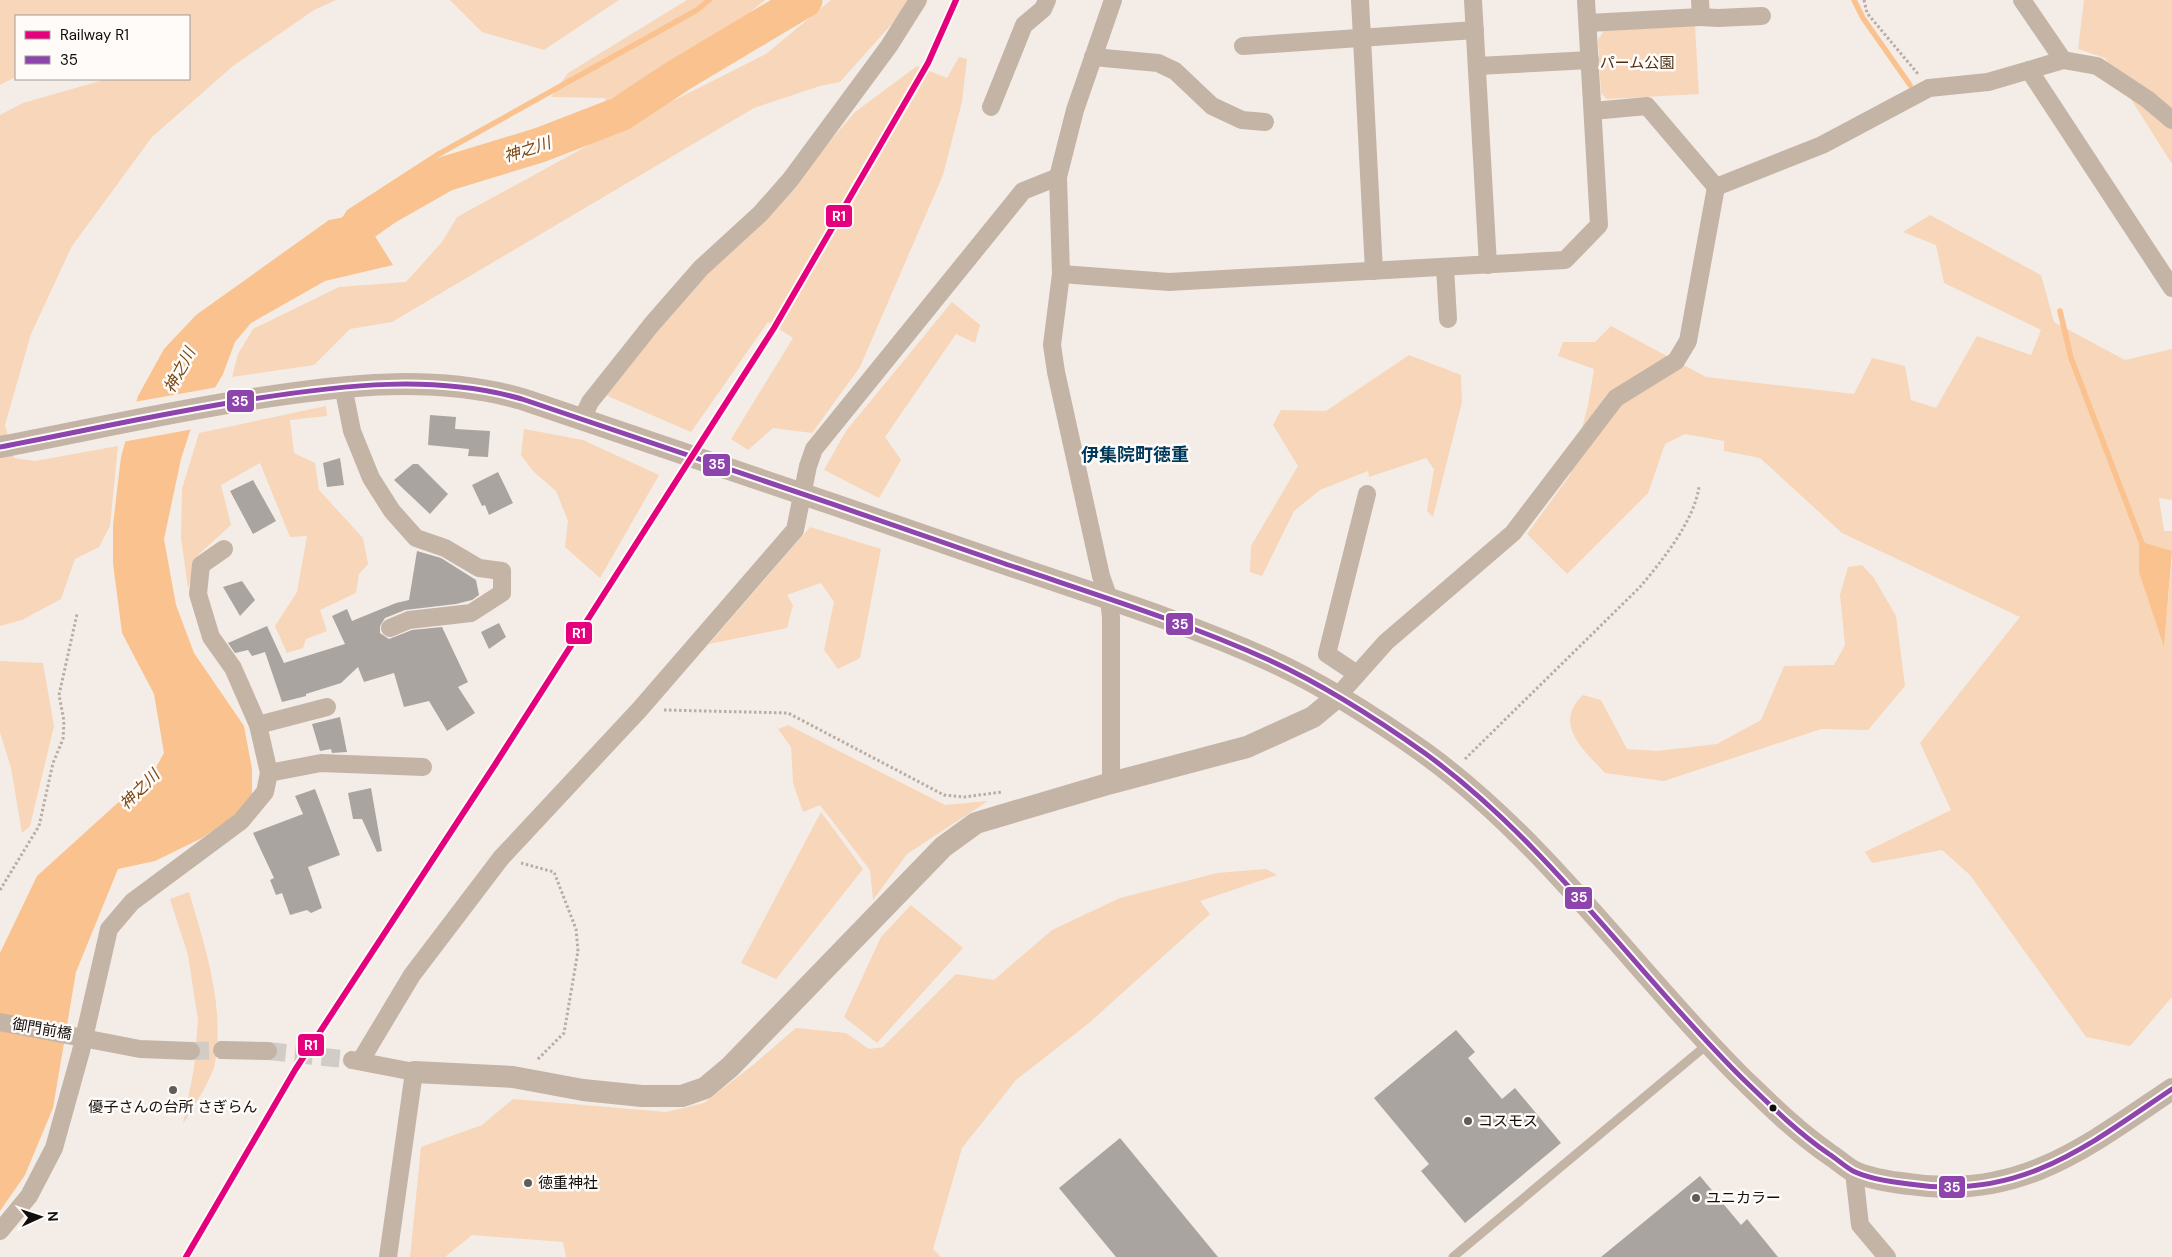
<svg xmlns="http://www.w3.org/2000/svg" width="2172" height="1257" font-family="'DM Sans','Noto Sans JP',sans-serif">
<rect width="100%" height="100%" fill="#f4ede7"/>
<g fill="#f7d6b9">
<polygon points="0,0 336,0 314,10 233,66 152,137 72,246 31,334 5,425 14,458 35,461 118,446 110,526 99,547 75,559 61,599 22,620 0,626 0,115 23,103 107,79 189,79 189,16 16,16 16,77 0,85"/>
<polygon points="450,0 619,0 544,50 482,32"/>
<polygon points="687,0 765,0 715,41 606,101 605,98 551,97 568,73"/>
<polygon points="831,0 907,0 897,18 840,82 820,86 754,108 392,322 350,329 314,365 232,377 238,354 253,329 339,287 406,282 442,242 457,217 631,122 766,54"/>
<polygon points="2084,0 2172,0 2172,164 2105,58 2078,49"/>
<polygon points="1695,26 1699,94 1607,99 1601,93 1598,40 1604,31"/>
<polygon points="959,57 967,59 962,102 943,175 860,367 812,433 773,428 748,450 731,439 793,338 768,322 691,432 603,394 661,323 780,199 855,112 917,66 947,78"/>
<polygon points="1930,215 2041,275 2054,322 2125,360 2172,349 2172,500 2159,498 2164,531 2172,531 2172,551 2139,541 2164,646 2172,559 2172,997 2130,1046 2086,1037 1970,875 1942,850 1872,863 1865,852 1951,810 1920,743 2020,617 1842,533 1760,458 1724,451 1724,441 1685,434 1665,444 1648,493 1567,574 1527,534 1570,475 1588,405 1594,369 1558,356 1563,342 1595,342 1611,326 1706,377 1854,394 1872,358 1905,366 1911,400 1936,408 1977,336 2031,355 2041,330 1944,283 1936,245 1903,232"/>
<polygon points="952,302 980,325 975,343 956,334 885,437 901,460 879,498 824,470 846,431"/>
<polygon points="1409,355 1461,375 1462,402 1433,517 1427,511 1434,469 1426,458 1369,477 1368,471 1320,490 1294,511 1262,576 1250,572 1251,546 1298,466 1273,425 1281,410 1326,411"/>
<polygon points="326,406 327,416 290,420 294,453 315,463 319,490 363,538 368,564 359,574 356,593 320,610 327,631 306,639 303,648 287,653 275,626 297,592 307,536 290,537 260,463 221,485 231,525 198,555 188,588 181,538 182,489 199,433"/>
<polygon points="524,429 583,440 659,475 600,578 565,547 568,521 556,491 533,471 521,455"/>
<polygon points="810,527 881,549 860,658 838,669 824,650 834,602 821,583 787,595 793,605 787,628 709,644"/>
<path d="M1862 565 1874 578 1896 616 1905 686 1868 730 1821 729 1664 781 1605 773C1584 750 1552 724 1583 695L1601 700 1627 749 1657 751 1717 744 1761 720 1784 666 1834 665 1845 645 1840 595 1848 567Z"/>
<polygon points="0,661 43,663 54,726 30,826 22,833 11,768 0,732"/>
<polygon points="788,725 945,805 988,801 907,854 873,900 870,870 820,805 803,812 793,783 791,747 778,729"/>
<polygon points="821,812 863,869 776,979 741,963"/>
<polygon points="1266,869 1277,875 1200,901 1210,914 1089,1023 1016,1080 962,1148 933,1249 941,1257 566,1257 563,1242 472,1235 445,1257 410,1257 421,1147 482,1125 513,1099 666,1112 704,1103 753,1065 796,1028 846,1033 869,1049 883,1047 956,974 994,980 1052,930 1120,898 1217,873"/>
<path d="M189 892C205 947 225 1005 215 1063 212 1079 192 1110 183 1124L194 1068 198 1020 188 955 170 899Z"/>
<polygon points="911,905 963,948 877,1043 844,1017 881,937"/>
</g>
<g fill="#fac28f">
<polygon points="361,214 393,265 325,281 251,323 235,342 223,374 190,431 181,459 164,539 176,605 194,653 244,726 252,769 252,804 202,838 155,861 118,869 76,972 53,1108 25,1175 0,1211 0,953 37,876 155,769 164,753 154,694 122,633 113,563 113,525 121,457 138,396 164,349 196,315 329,220"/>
<polygon points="2139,541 2172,551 2164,647 2139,572"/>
</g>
<polygon fill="#f4ede7" points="218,387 194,429 122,442 134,402"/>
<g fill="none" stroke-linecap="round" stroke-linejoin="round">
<g stroke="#fac28f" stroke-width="5.5">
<polyline points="1854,0 1863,18 1910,85"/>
<polyline points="343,222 349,212 437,155 697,10 709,0"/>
<polyline points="2060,311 2071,358 2144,549"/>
</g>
<polyline stroke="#fac28f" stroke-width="35" points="327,249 387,207 445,174 540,145 620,114 681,74 805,0"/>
</g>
<g fill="#a9a4a0">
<polygon points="430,415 456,417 455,429 490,431 488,457 468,456 469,449 428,445"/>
<polygon points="340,458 344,485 327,487 323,463"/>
<polygon points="413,464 418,464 448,494 430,514 394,480"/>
<polygon points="498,472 513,503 489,515 485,505 482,506 472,485"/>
<polygon points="253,480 276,521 253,534 230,491"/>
<polygon points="417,551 441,558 476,580 479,595 472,600 456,604 405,610 385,618 380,626 380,633 389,639 412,630 442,627 468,682 458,687 475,713 447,731 429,701 404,707 394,673 364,682 358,667 341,683 306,694 306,696 282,702 265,652 252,656 248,650 235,653 228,643 267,626 284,663 345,644 332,616 347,609 352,621 396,603 409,600"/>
<polygon points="242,581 255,600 240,616 223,587"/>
<polygon points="499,623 506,637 489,649 481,632"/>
<polygon points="340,717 347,752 332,753 331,749 320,751 312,724"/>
<polygon points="371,788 382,851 377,852 362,819 353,819 348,793"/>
<polygon points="315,789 340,855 308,867 322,908 311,913 307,910 290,915 282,893 276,895 270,880 274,878 253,833 303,814 295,796"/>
<polygon points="1456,1030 1475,1052 1468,1058 1502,1099 1515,1088 1561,1143 1465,1223 1421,1171 1429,1164 1374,1098"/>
<polygon points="1120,1138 1218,1257 1116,1257 1059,1188"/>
<polygon points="1700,1176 1741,1225 1747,1219 1778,1257 1601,1257"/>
</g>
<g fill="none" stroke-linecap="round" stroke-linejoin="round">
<g stroke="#d2ccc6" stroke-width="18" stroke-dasharray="18 9" stroke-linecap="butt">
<polyline points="191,1051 222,1050"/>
<polyline points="268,1051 352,1060"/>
</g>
<g stroke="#b8ada5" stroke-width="3" stroke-dasharray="2.5 2.5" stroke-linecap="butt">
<polyline points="1864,0 1867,13 1918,74"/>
<polyline points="664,710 788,713 944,795 964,797 1002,792"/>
<path d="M1465 759 1640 587C1662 561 1694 521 1699 487"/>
<polyline points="521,863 554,872 576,929 578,951 564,1033 537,1060"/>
<polyline points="0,890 39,826 53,763 63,739 64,721 59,695 77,614"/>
</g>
<polyline stroke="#c4b4a6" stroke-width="9" points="1453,1257 1708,1044"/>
<g stroke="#c4b4a6" stroke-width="18">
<polyline points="1360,0 1374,271"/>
<polyline points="1473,0 1488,265"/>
<polyline points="2022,0 2063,60"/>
<polyline points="1701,17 1718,18 1762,16"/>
<polyline points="1588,23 1701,17 1700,0"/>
<polyline points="1243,46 1475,30"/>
<polyline points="1093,57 1158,63 1175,71 1212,106 1242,120 1265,122"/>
<polyline points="1477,66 1590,60"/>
<polyline points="2029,70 2172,288"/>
<polyline points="991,107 1024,25 1043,9 1047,0"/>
<polyline points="1593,111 1647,106 1716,187"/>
<polyline points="1445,267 1448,319"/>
<polyline points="1061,274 1169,282 1565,260 1599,225 1586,0"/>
<polyline points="343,386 352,431 371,478 392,511 416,538 445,548 479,568 502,571 502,593 471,613 409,620 390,628"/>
<polyline points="582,419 590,402 652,324 701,268 760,214 790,180 889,46 918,0"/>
<polyline points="1357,674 1327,654 1367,494"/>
<polyline points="1337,697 1386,642 1513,533 1616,398 1676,361 1688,341 1716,187 1822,145 1929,88 1988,82 2063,60 2097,66 2147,99 2172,120"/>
<polyline points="258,725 327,707"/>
<polyline points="269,773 321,763 423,767"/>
<polyline points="1111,783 1111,618 1109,599 1101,576 1056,372 1052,345 1061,274 1058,177 1075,110 1113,0"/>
<polyline points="0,1022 140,1049 191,1051"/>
<polyline points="222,1050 268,1051"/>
<polyline points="352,1060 414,1072 388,1257"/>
<polyline points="361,1060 412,975 501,858 640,709 795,530 808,466 814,449 1023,191 1058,177"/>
<polyline points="1854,1172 1860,1225 1887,1257"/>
<polyline points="0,1231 29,1196 54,1148 81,1051 109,929 132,902 241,821 265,792 269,773 258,725 233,668 211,637 198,594 201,565 224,549"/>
</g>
<g stroke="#c4b4a6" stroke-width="22">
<path d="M0 447C84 431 168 412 253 399 342 385 434 374 522 399 681 452 839 506 997 561 1087 592 1183 621 1269 660 1324 685 1377 719 1426 754 1549 844 1635 972 1742 1078 1770 1105 1797 1132 1829 1154 1837 1159 1844 1166 1853 1171 1869 1179 1891 1182 1909 1184 2019 1201 2086 1147 2172 1089"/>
<polyline points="414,1072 513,1077 583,1090 642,1096 682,1096 705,1088 730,1067 943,847 976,823 1111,783 1247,747 1313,717 1337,697"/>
</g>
<defs>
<path id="bus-1" d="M0 447C84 431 168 412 253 399 342 385 434 374 522 399 681 452 839 506 997 561 1087 592 1183 621 1269 660 1324 685 1377 719 1426 754 1549 844 1635 972 1742 1078 1770 1105 1797 1132 1829 1154 1837 1159 1844 1166 1853 1171 1869 1179 1891 1182 1909 1184 2019 1201 2086 1147 2172 1089"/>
</defs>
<use href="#bus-1" stroke="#fefbf9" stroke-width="9"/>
<use href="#bus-1" stroke="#8e44ad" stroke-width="5"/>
<defs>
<polyline id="rail-1" points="186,1257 295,1070 496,763 774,328 928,63 956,0"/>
</defs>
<use href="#rail-1" stroke="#fefbf9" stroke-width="10"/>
<use href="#rail-1" stroke="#e5007d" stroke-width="6"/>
</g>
<g fill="#615c58" stroke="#fefbf9" stroke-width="2">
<circle cx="173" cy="1090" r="5"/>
<circle cx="1468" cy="1121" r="5"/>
<circle cx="528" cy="1183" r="5"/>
<circle cx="1696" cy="1198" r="5"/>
</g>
<circle fill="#120e0b" stroke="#fefbf9" stroke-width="2" cx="1773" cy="1108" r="4.5"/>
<g text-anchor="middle" stroke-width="5" stroke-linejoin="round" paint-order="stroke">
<g font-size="15" fill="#4f3012" stroke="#fefbf9">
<text x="1637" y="68">パーム公園</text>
</g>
<g font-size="15" fill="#120e0b" stroke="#fefbf9">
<text transform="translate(42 1029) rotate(10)" y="5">御門前橋</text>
</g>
<g font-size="15" fill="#120e0b" stroke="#fefbf9" text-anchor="start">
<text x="173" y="1112" text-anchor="middle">優子さんの台所 さぎらん</text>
<text x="1478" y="1126">コスモス</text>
<text x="538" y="1188">徳重神社</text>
<text x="1706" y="1203">ユニカラー</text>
</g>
<g font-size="16" font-style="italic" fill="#794713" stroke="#fefbf9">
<text transform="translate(527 149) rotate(-18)" y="6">神之川</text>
<text transform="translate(179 370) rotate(-62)" y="6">神之川</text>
<text transform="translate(139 789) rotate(-45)" y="6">神之川</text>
</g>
<g font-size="18" font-weight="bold" fill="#00395a" stroke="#fefbf9">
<text x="1135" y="461">伊集院町徳重</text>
</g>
</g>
<g stroke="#fefbf9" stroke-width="2">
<rect x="825" y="204" width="28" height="24" rx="5" fill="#e5007d"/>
<rect x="226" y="389" width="29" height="24" rx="5" fill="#8e44ad"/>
<rect x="702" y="453" width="29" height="24" rx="5" fill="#8e44ad"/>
<rect x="1165" y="612" width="29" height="24" rx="5" fill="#8e44ad"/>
<rect x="565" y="621" width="28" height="24" rx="5" fill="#e5007d"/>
<rect x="1564" y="886" width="29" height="24" rx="5" fill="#8e44ad"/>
<rect x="297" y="1033" width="28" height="24" rx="5" fill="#e5007d"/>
<rect x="1938" y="1175" width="28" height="24" rx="5" fill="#8e44ad"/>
</g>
<g font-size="14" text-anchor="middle" font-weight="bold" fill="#fff">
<text x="839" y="221">R1</text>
<text x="240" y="406">35</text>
<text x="717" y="469">35</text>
<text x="1180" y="629">35</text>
<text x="579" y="638">R1</text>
<text x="1579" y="902">35</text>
<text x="311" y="1050">R1</text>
<text x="1952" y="1192">35</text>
</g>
<rect x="15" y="15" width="175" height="65" fill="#fefbf9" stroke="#a09c9a"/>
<rect x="25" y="31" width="25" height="8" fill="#e5007d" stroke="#a09c9a"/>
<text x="60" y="40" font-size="15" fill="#120e0b">Railway R1</text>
<rect x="25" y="56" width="25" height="8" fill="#8e44ad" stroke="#a09c9a"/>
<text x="60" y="65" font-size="15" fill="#120e0b">35</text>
<g transform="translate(40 1217) rotate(87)" stroke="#fefbf9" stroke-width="4" paint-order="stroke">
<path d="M0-4L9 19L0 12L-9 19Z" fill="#120e0b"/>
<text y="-8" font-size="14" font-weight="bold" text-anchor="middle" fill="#120e0b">N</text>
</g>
</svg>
